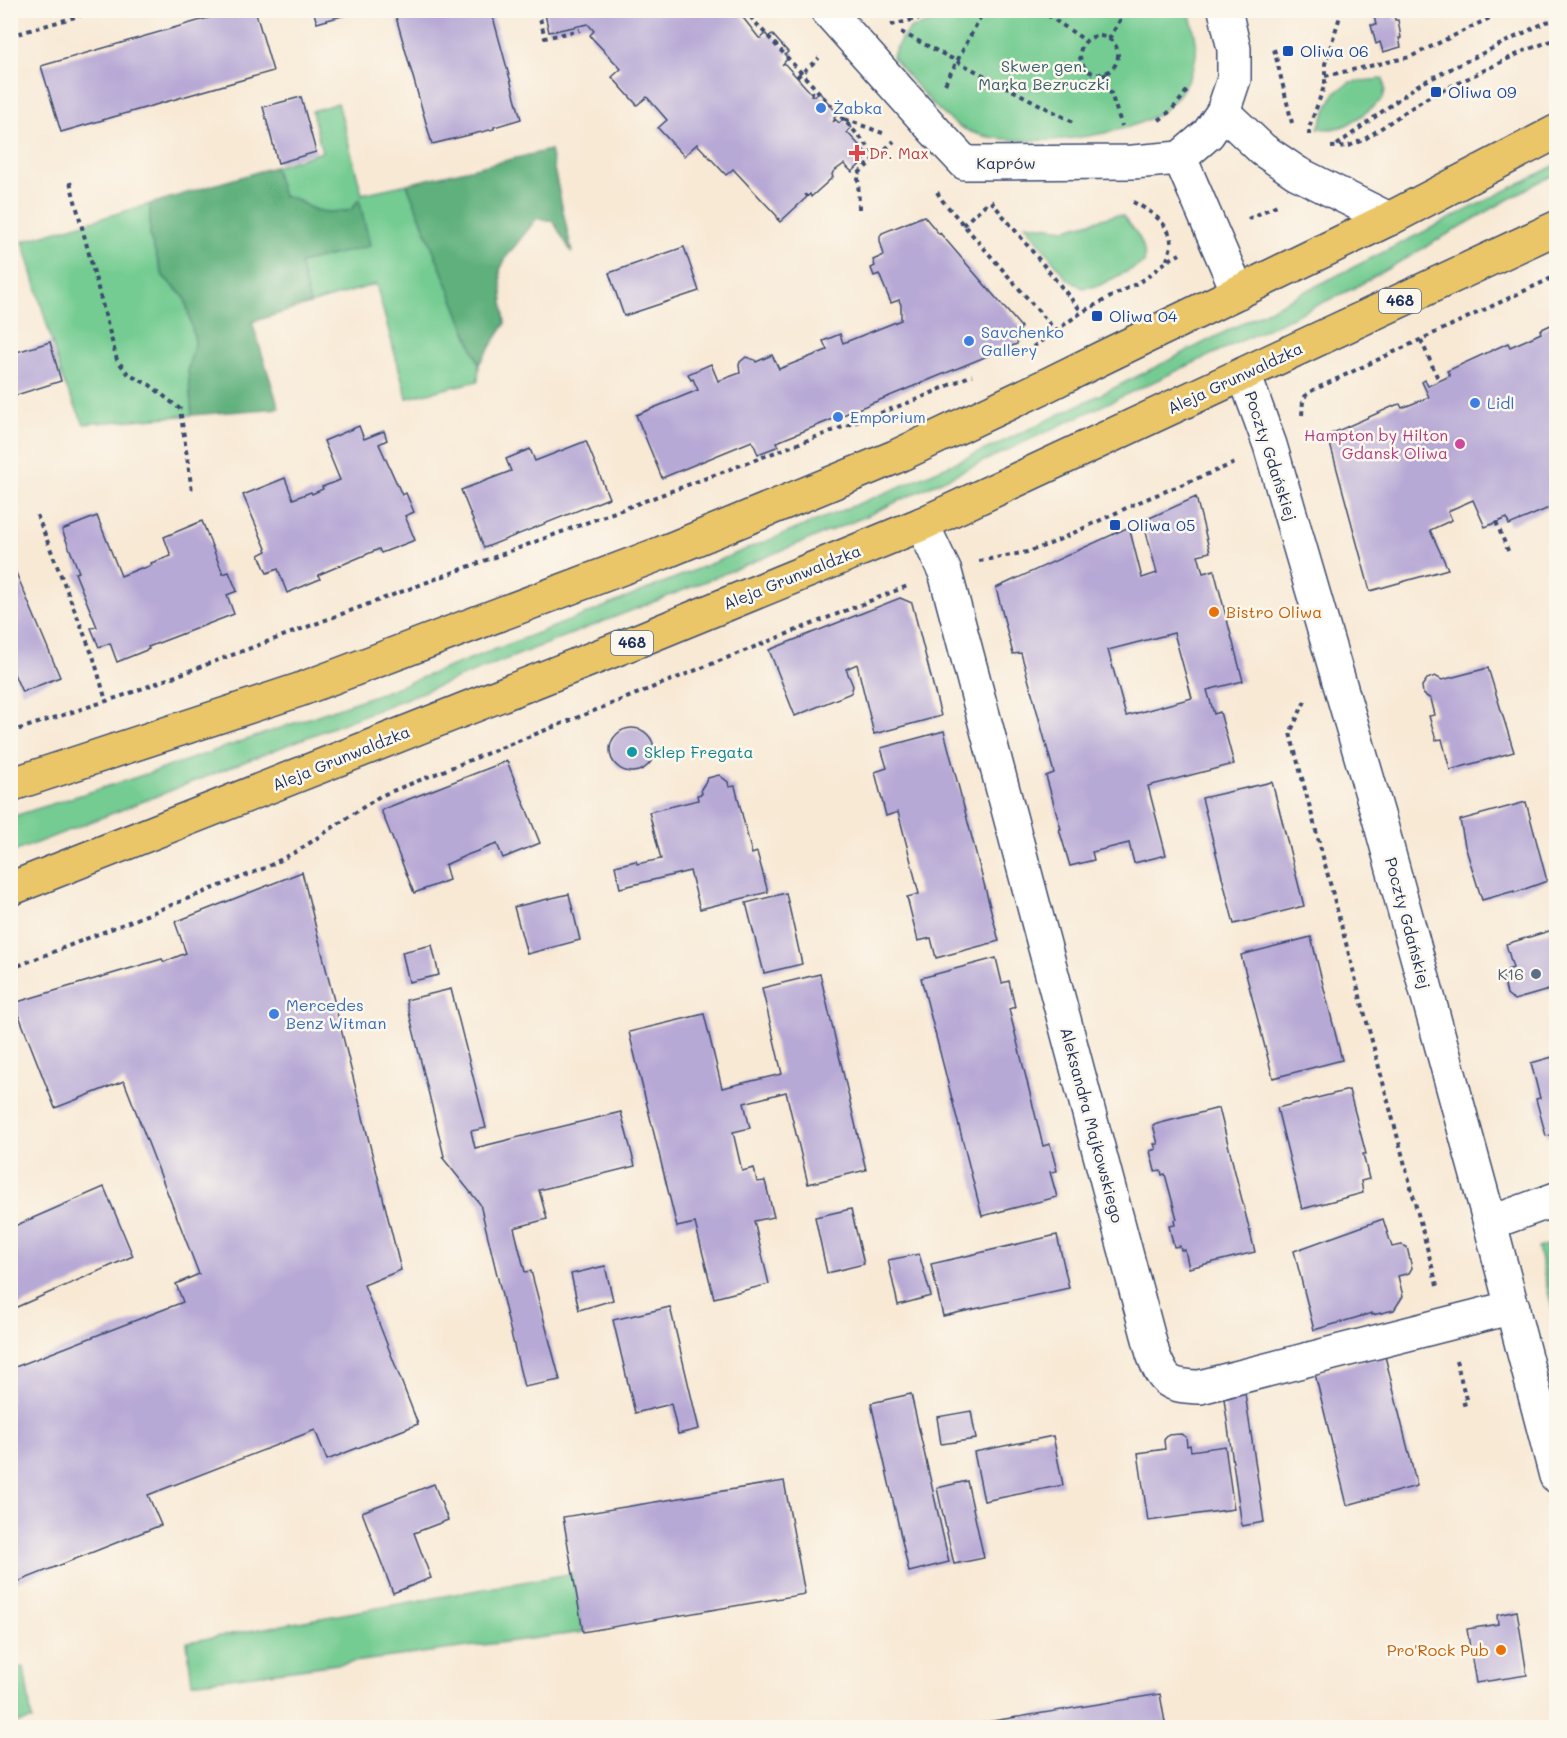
<svg xmlns="http://www.w3.org/2000/svg" width="1567" height="1738" font-family="Mali,sans-serif">
<rect width="100%" height="100%" fill="#fbf7ec"/>
<filter id="ink" filterUnits="userSpaceOnUse"><feTurbulence type="fractalNoise" baseFrequency=".0167" numOctaves="2"/><feDisplacementMap in="SourceGraphic" scale="12" xChannelSelector="R" yChannelSelector="G"/><feConvolveMatrix kernelMatrix="1 2 1 2 8 2 1 2 1" color-interpolation-filters="sRGB"/></filter>
<filter id="wash" filterUnits="userSpaceOnUse"><feTurbulence type="fractalNoise" baseFrequency=".008" numOctaves="4" result="noise"/><feDisplacementMap in="SourceGraphic" scale="24" xChannelSelector="R" yChannelSelector="G"/><feGaussianBlur stdDeviation="1.35" result="paint"/><feColorMatrix in="noise" values="0 0 0 0 0 0 0 0 0 0 0 0 0 0 0 0 0 1.4 0 .05"/><feComposite in="paint" operator="in"/></filter>
<g filter="url(#wash)">
<rect width="100%" height="100%" fill="#f8e9d5"/>
<g fill="#74cc92" stroke="#487e78" stroke-width="1.5">
<path d="M984 10 1189 11C1193 28 1200 46 1194 64 1188 84 1176 103 1158 114 1117 140 1000 152 959 126 934 110 912 80 892 57L901 39 911 28Z"/>
<path d="M1383 79 1385 89 1383 99C1361 115 1347 133 1318 128L1334 94 1350 82Z"/>
<path d="M338 103 362 194 407 184 479 364 478 381 407 398 376 284 310 304 300 263 370 245 359 200 351 210C339 212 325 214 313 209 299 203 301 198 283 196L274 167 322 152 312 111Z"/>
<polygon points="1556,165 1556,174 1535,184 1354,288 862,518 671,595 11,853 11,817 162,769 384,692 579,617 885,493 996,445 1114,388"/>
<polygon points="150,204 150,237 163,276 185,298 195,341 188,369 192,415 84,424 63,381 23,241"/>
<path d="M1116 215 1123 216C1135 231 1147 243 1144 263L1098 286 1083 288 1067 279 1025 224 1066 229Z"/>
<polygon points="1550,1244 1556,1250 1556,1325 1538,1248"/>
<polygon points="573,1573 583,1632 192,1683 187,1642"/>
<polygon points="24,1667 32,1720 11,1724 11,1669"/>
</g>
<g fill="#5fb07c" stroke="#3d706d" stroke-width="1.5">
<polygon points="550,150 572,253 553,221 537,218 507,256 500,270 505,324 479,364 407,184"/>
<path d="M274 167 283 196C300 198 299 203 313 209 325 214 338 212 351 210L359 199 370 246 300 263 310 304 252 322 279 408 192 415 188 369 195 341 185 298 163 276 150 237V204Z"/>
</g>
<g id="blocks">
<g fill="#b7a9d5" fill-rule="evenodd">
<polygon points="236,10 255,10 273,71 61,132 41,66"/>
<polygon points="313,10 359,10 359,11 317,23"/>
<polygon points="394,10 491,10 521,119 494,127 494,129 432,144"/>
<polygon points="544,10 737,10 759,38 761,38 766,34 768,37 772,34 788,52 785,55 788,58 782,65 784,63 811,93 814,91 811,95 815,96 819,92 838,114 834,118 835,119 833,122 836,120 839,123 844,119 851,128 847,132 869,156 852,172 844,164 833,172 832,175 833,177 811,197 810,194 808,196 805,194 807,197 780,222 778,220 780,218 777,219 777,216 733,169 726,175 697,144 684,156 658,128 667,120 647,97 637,105 612,77 621,69 592,38 590,35 594,31 588,24 549,32"/>
<polygon points="1373,10 1393,10 1395,20 1398,20 1401,38 1399,38 1401,47 1383,52 1380,42 1376,44 1371,25 1376,25"/>
<polygon points="301,97 316,152 278,163 263,107"/>
<polygon points="924,216 939,234 940,233 1021,327 1017,344 777,442 779,446 758,454 752,441 662,478 636,415 698,390 693,379 691,380 688,374 711,364 718,381 740,373 739,365 740,362 746,357 755,360 756,362 772,355 779,369 827,350 823,341 840,334 843,343 901,320 901,305 899,300 891,303 879,274 874,276 871,268 875,266 873,260 884,255 880,241 880,236 882,233"/>
<polygon points="684,247 699,291 624,316 609,273"/>
<polygon points="1555,323 1556,505 1509,525 1507,518 1485,527 1473,500 1448,511 1452,520 1430,530 1448,569 1370,591 1329,440 1326,436 1396,405 1400,404 1402,408 1429,397 1422,382 1425,380 1428,386 1450,376 1447,371 1508,343 1510,347 1526,340 1541,333 1540,330"/>
<polygon points="50,342 61,381 10,397 10,354"/>
<polygon points="359,426 364,439 384,431 387,440 379,444 402,495 406,493 414,512 405,516 415,540 381,553 379,549 318,575 320,579 287,593 278,569 267,573 259,555 267,551 243,495 285,478 293,499 311,492 312,494 323,489 322,487 340,480 324,441"/>
<polygon points="586,441 609,498 484,548 461,490 511,471 506,459 530,449 535,461"/>
<path d="M1196 497 1210 552 1198 555 1203 573 1214 570 1243 681 1207 690 1214 714 1220 712 1234 764 1148 786 1166 855 1134 863 1129 843 1092 852 1094 860 1070 866 1059 829H1061L1046 776 1054 773 1021 653 1013 654 996 588 1129 527 1142 578 1157 573 1143 521ZM1174 633 1192 698 1126 716 1108 650Z"/>
<polygon points="97,516 121,576 141,568 142,569 152,565 151,563 171,556 164,537 202,521 223,574 229,572 237,591 227,595 234,614 148,647 149,649 117,662 110,643 99,647 91,628 97,627 75,573 79,572 62,530"/>
<polygon points="11,561 60,677 22,692 10,665"/>
<polygon points="900,598 912,603 941,716 874,734 857,664 846,669 853,686 851,693 795,716 769,650"/>
<polygon points="1488,668 1514,752 1450,770 1442,739 1436,740 1429,716 1435,715 1431,699 1423,694 1422,686 1427,679 1435,676 1442,680"/>
<circle cx="632" cy="750" r="22"/>
<polygon points="944,731 999,941 936,958 931,938 918,941 907,897 919,894 908,850 898,812 886,816 875,772 887,768 881,748"/>
<polygon points="507,761 540,843 503,858 497,844 467,855 445,865 449,880 414,893 381,810"/>
<polygon points="719,775 728,782 729,787 735,786 752,854 757,852 768,892 700,909 690,871 620,888 615,866 636,861 637,864 661,859 649,812 698,800 697,795 702,794 701,789 708,778"/>
<polygon points="1272,782 1304,906 1234,924 1202,798"/>
<polygon points="1526,802 1547,881 1514,893 1514,891 1482,900 1465,846 1460,820"/>
<polygon points="302,872 401,1270 364,1285 418,1424 327,1460 315,1430 148,1495 161,1525 10,1585 10,1369 183,1302 176,1284 199,1274 124,1081 55,1108 14,1003 162,959 164,962 186,953 175,922"/>
<polygon points="786,893 802,964 764,973 746,903"/>
<polygon points="569,894 580,940 527,954 514,907"/>
<polygon points="1556,929 1556,988 1514,1000 1507,994 1503,978 1507,970 1513,968 1506,944"/>
<polygon points="1311,937 1342,1060 1273,1078 1241,955"/>
<polygon points="432,945 439,975 409,982 402,952"/>
<polygon points="996,958 1002,983 1009,981 1015,1007 1009,1009 1043,1146 1050,1144 1057,1171 1050,1172 1057,1197 982,1216 921,978"/>
<polygon points="820,974 866,1170 808,1184 786,1092 744,1103 750,1128 733,1132 742,1171 754,1168 757,1182 765,1181 774,1217 754,1221 769,1284 714,1298 695,1223 677,1227 629,1032 704,1014 722,1088 782,1074 762,988"/>
<polygon points="451,989 486,1128 471,1131 475,1148 621,1112 635,1166 539,1190 547,1219 514,1228 525,1272 531,1271 560,1380 524,1387 480,1204 442,1157 444,1156 406,1000"/>
<polygon points="1556,1056 1556,1134 1546,1136 1536,1099 1540,1098 1531,1063"/>
<polygon points="1349,1090 1366,1154 1363,1154 1369,1179 1361,1181 1363,1193 1302,1209 1277,1108"/>
<polygon points="1219,1108 1255,1252 1189,1268 1185,1250 1181,1250 1180,1246 1174,1247 1169,1226 1175,1225 1174,1220 1177,1219 1165,1174 1162,1175 1161,1170 1155,1171 1150,1151 1156,1149 1154,1144 1158,1144 1153,1125"/>
<polygon points="104,1187 133,1256 10,1310 10,1228"/>
<polygon points="851,1209 864,1264 827,1273 815,1217"/>
<polygon points="1383,1219 1392,1247 1402,1245 1407,1247 1412,1268 1409,1273 1398,1276 1403,1296 1394,1310 1372,1315 1372,1313 1314,1330 1294,1251"/>
<polygon points="1057,1235 1069,1288 943,1316 931,1264"/>
<polygon points="919,1254 931,1296 898,1305 888,1260"/>
<polygon points="605,1266 613,1300 579,1310 571,1274"/>
<polygon points="670,1307 699,1429 678,1434 671,1404 635,1413 613,1320"/>
<polygon points="1385,1356 1417,1486 1347,1505 1315,1374"/>
<polygon points="1245,1393 1264,1522 1242,1526 1224,1399"/>
<polygon points="911,1394 949,1562 909,1572 871,1403"/>
<polygon points="971,1411 976,1439 941,1444 937,1417"/>
<polygon points="1181,1434 1186,1437 1187,1446 1190,1445 1191,1451 1225,1446 1234,1509 1148,1521 1138,1453 1165,1449 1164,1440 1168,1435"/>
<polygon points="1053,1436 1063,1485 984,1501 974,1452"/>
<polygon points="784,1481 805,1594 583,1632 563,1517"/>
<polygon points="967,1481 984,1558 954,1564 937,1488"/>
<polygon points="434,1484 448,1520 414,1533 431,1578 393,1593 362,1512"/>
<polygon points="1517,1611 1527,1675 1476,1683 1467,1629 1498,1624 1497,1615"/>
<polygon points="1160,1694 1166,1728 962,1728 962,1726"/>
</g>
</g>
</g>
<g filter="url(#ink)">
<use href="#blocks" fill-opacity="0" stroke="#3c4b70" stroke-width="1.5"/>
<g fill="none" stroke-linecap="round" stroke-linejoin="round">
<defs>
<g id="minor">
<polyline points="827,10 935,131 965,163 1133,162 1180,158"/>
<polyline points="1223,112 1263,150 1297,173 1389,219"/>
<polyline points="1180,158 1208,134 1223,112 1234,79 1234,49 1225,10"/>
<polyline points="1180,158 1238,292"/>
<polyline points="1244,374 1270,445 1381,825 1490,1223 1556,1476"/>
<path d="M922 524 945 572 1153 1354C1164 1383 1169 1386 1200 1387L1513 1307"/>
<polyline points="1490,1223 1556,1199"/>
</g>
<g id="major">
<polyline points="10,785 299,690 662,553 895,457 1045,386 1108,355 1389,219 1556,132"/>
<polyline points="10,889 637,641 922,524 1556,228"/>
</g>
</defs>
<use href="#minor" stroke="#3c4b70" stroke-width="36"/>
<use href="#major" stroke="#3c4b70" stroke-width="36"/>
<g stroke="#3c4b70" stroke-width="4" stroke-dasharray="4.5 4.5" stroke-linecap="butt">
<polyline points="538,10 545,38 580,30"/>
<polyline points="744,10 877,156"/>
<polyline points="914,10 920,17"/>
<polyline points="1040,10 1086,41"/>
<polyline points="891,25 954,10"/>
<polyline points="901,32 1075,123"/>
<polyline points="10,36 99,10"/>
<circle cx="1099" cy="55" r="19"/>
<polyline points="1109,39 1126,10"/>
<polyline points="1274,49 1292,123"/>
<polyline points="1104,73 1122,126"/>
<polyline points="1325,76 1410,57 1506,10"/>
<polyline points="797,77 819,58"/>
<polyline points="945,84 984,10"/>
<polyline points="845,119 885,134"/>
<path d="M1159 120C1171 112 1180 101 1188 89"/>
<polyline points="1309,135 1309,128 1325,84 1325,64 1342,10"/>
<polyline points="1337,145 1418,85 1546,22 1556,20"/>
<polyline points="1331,147 1349,146 1365,139 1423,100 1524,51 1556,39"/>
<polyline points="70,182 117,360 129,375 150,385 180,409 192,491"/>
<polyline points="937,192 942,200 1055,330"/>
<polyline points="991,201 1082,312"/>
<path d="M1133 202C1149 210 1173 225 1171 246 1170 250 1168 256 1167 260"/>
<polyline points="859,209 858,174 894,141"/>
<polyline points="1248,219 1277,205"/>
<polyline points="963,225 989,201"/>
<polyline points="1421,340 1439,381"/>
<polyline points="1033,347 1082,312 1145,279 1167,261 1180,254"/>
<path d="M1302 415C1303 406 1301 399 1309 392L1556 276"/>
<polyline points="37,515 94,659 106,701"/>
<polyline points="1496,522 1509,553"/>
<polyline points="979,561 1027,552 1050,544 1139,502 1235,463"/>
<polyline points="1305,701 1290,733 1438,1289"/>
<polyline points="10,732 122,696 918,399 972,375"/>
<polyline points="10,969 265,868 299,850 380,796 910,585"/>
<polyline points="1456,1360 1467,1403 1460,1405"/>
</g>
<use href="#minor" stroke="#fff" stroke-width="33"/>
<use href="#major" stroke="#eac669" stroke-width="33"/>
</g>
</g>
<g fill="#1a4fb4" stroke="#fbf7ec" stroke-width="2">
<rect x="1282" y="45" width="12" height="12" rx="3"/>
<rect x="1430" y="86" width="12" height="12" rx="3"/>
<rect x="1091" y="310" width="12" height="12" rx="3"/>
<rect x="1109" y="519" width="12" height="12" rx="3"/>
</g>
<g fill="#3f7fe0" stroke="#fbf7ec" stroke-width="2">
<circle cx="821" cy="108" r="6"/>
<circle cx="969" cy="341" r="6"/>
<circle cx="1475" cy="403" r="6"/>
<circle cx="838" cy="417" r="6"/>
<circle cx="274" cy="1014" r="6"/>
</g>
<path fill="#e0444e" stroke="#fbf7ec" stroke-width="2" d="M854 144h6v6h6v6h-6v6h-6v-6h-6v-6h6z"/>
<circle fill="#d1479c" stroke="#fbf7ec" stroke-width="2" cx="1460" cy="444" r="6"/>
<g fill="#e8710a" stroke="#fbf7ec" stroke-width="2">
<circle cx="1214" cy="612" r="6"/>
<circle cx="1501" cy="1650" r="6"/>
</g>
<circle fill="#0f9aa8" stroke="#fbf7ec" stroke-width="2" cx="632" cy="752" r="6"/>
<circle fill="#5c6f8a" stroke="#fbf7ec" stroke-width="2" cx="1536" cy="974" r="6"/>
<g text-anchor="middle" stroke-width="5" stroke-linejoin="round" paint-order="stroke">
<g fill="#fbf7ec" stroke="#5e6b89" stroke-width="1.5">
<rect x="1379" y="289" width="42" height="24" rx="4.5"/>
<rect x="611" y="631" width="42" height="24" rx="4.5"/>
</g>
<g font-size="15" font-weight="bold" fill="#1b2f5e">
<text x="1400" y="306">468</text>
<text x="632" y="648">468</text>
</g>
<g font-size="16" fill="#164399" stroke="#fbf7ec" text-anchor="start">
<text x="1300" y="57">Oliwa 06</text>
<text x="1448" y="98">Oliwa 09</text>
<text x="1109" y="322">Oliwa 04</text>
<text x="1127" y="531">Oliwa 05</text>
</g>
<g font-size="16" fill="#365e6e" stroke="#fbf7ec">
<text x="1044" y="72">Skwer gen.<tspan x="1044" dy="18">Marka Bezruczki</tspan></text>
</g>
<g font-size="16" fill="#366cbe" stroke="#fbf7ec" text-anchor="start">
<text x="833" y="114">Żabka</text>
<text x="981" y="338">Savchenko<tspan x="981" dy="18">Gallery</tspan></text>
<text x="1487" y="409">Lidl</text>
<text x="850" y="423">Emporium</text>
<text x="286" y="1011">Mercedes<tspan x="286" dy="18">Benz Witman</tspan></text>
</g>
<g font-size="16" fill="#be3a42" stroke="#fbf7ec" text-anchor="start">
<text x="869" y="159">Dr. Max</text>
</g>
<g font-size="16" fill="#1b2f5e" stroke="#fbf7ec">
<text x="1006" y="169">Kaprów</text>
<text transform="translate(1235 378) rotate(-25)" y="6">Aleja Grunwaldzka</text>
<text transform="translate(1271 456) rotate(72)" y="6">Poczty Gdańskiej</text>
<text transform="translate(792 577) rotate(-22)" y="6">Aleja Grunwaldzka</text>
<text transform="translate(341 758) rotate(-22)" y="6">Aleja Grunwaldzka</text>
<text transform="translate(1408 923) rotate(75)" y="6">Poczty Gdańskiej</text>
<text transform="translate(1092 1125) rotate(75)" y="6">Aleksandra Majkowskiego</text>
</g>
<g font-size="16" fill="#b23c85" stroke="#fbf7ec" text-anchor="end">
<text x="1448" y="441">Hampton by Hilton<tspan x="1448" dy="18">Gdansk Oliwa</tspan></text>
</g>
<g font-size="16" fill="#c56008" stroke="#fbf7ec" text-anchor="start">
<text x="1226" y="618">Bistro Oliwa</text>
<text x="1489" y="1656" text-anchor="end">Pro'Rock Pub</text>
</g>
<g font-size="16" fill="#0d838f" stroke="#fbf7ec" text-anchor="start">
<text x="644" y="758">Sklep Fregata</text>
</g>
<g font-size="16" fill="#4e5e75" stroke="#fbf7ec" text-anchor="end">
<text x="1524" y="980">K16</text>
</g>
</g>
<rect width="1567" height="1738" fill="none" stroke="#fbf7ec" stroke-width="36"/>
</svg>
